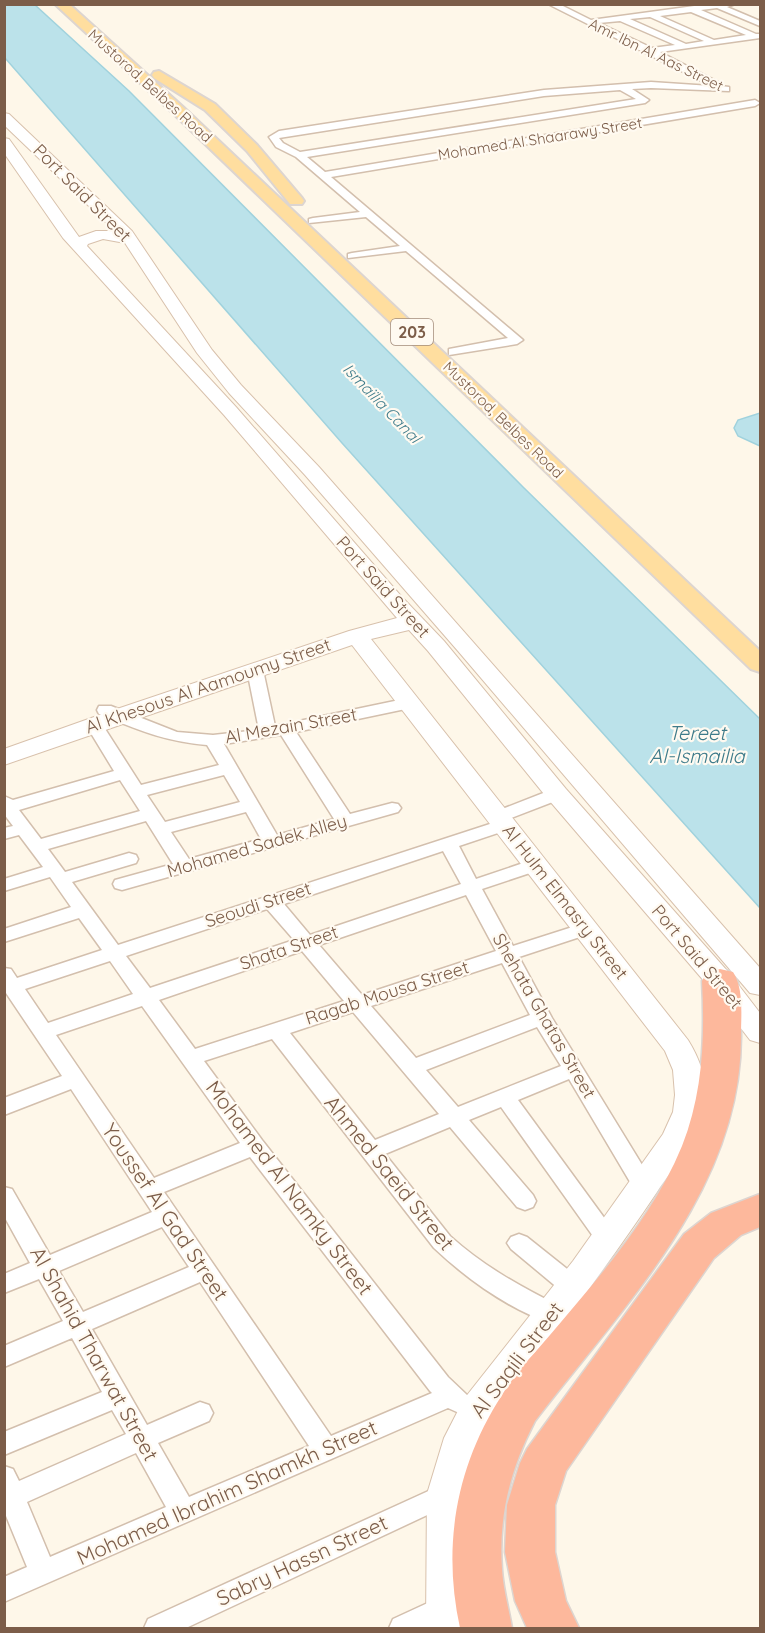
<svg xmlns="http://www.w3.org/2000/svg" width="765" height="1633" font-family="Quicksand,sans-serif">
<rect width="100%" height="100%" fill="#fef7e9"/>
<g fill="#bbe2ea" stroke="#a0d2dd" stroke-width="1.5">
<polygon points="4,5 35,5 129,91 523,487 760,719 760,908 342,443 5,58"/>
<polygon points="760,413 760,446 738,436 734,428 738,420"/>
</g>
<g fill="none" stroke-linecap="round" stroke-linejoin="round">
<defs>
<g id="street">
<path d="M548 4H559L591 20 709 4H735L727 7 760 21V26L717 8 701 10 756 34H760V38L660 52 720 83 721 86 729 87V91L651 88 632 89 649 100 645 103 307 157 325 172 755 100 760 103 755 106 331 177 523 340 517 344 449 355V349L508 338 406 251 348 258V254L352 253 400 246 366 217 309 223V219L313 218 360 212 296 157 276 147 269 137 279 131 544 90 651 82 711 86ZM691 12 746 35 714 40 660 16ZM650 17 704 41 686 44 630 19ZM620 21 675 45 652 48 599 23ZM620 90 636 99 300 152 283 143 279 138 544 96Z"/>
<path d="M255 665 263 670 275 726 409 698 415 699 417 703 415 707 296 732 350 814 392 803 398 804 401 808 398 812 122 890 115 888 113 884 115 880 173 864 146 821 48 849 65 872 129 853 136 855 138 859 136 863 72 882 118 945 496 822 489 817 492 813 551 790H563L566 794 563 798 506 820 513 825 510 829 459 846 476 879 535 859 542 861 544 865 542 869 482 889 513 946 585 923 592 925 595 929 592 933 519 957 552 1018 655 1186 652 1192 644 1194 636 1192 569 1079 518 1100 616 1234 620 1240 616 1246 608 1249 600 1246 501 1107 469 1120 533 1195 536 1201 533 1207 525 1210 517 1207 450 1127 385 1154 450 1236C483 1266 521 1287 561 1307L564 1314 561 1321 552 1324C509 1309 467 1279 434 1248L272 1039 204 1061 262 1140 448 1377 467 1395 486 1403 490 1410 486 1417 477 1421 448 1408 4 1602V1577L27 1567 4 1511V1466L13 1469 19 1481 126 1434 112 1410 4 1455V1432L102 1392 72 1338 4 1367V1346L63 1321 39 1279 4 1293V1274L30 1263 4 1216V1187L12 1189 50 1255 152 1212 71 1089 4 1115V1098L62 1076 4 990V968L11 969 17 978 102 950 79 918 4 942V929L71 907 50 877 4 891V879L43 867 19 835 4 839V828L13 826 4 814V796L13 800 114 771 86 725 94 720 100 721 141 785 219 765 207 745C163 741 139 730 99 714L97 710 99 706H111L177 732 213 735 259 730 247 670ZM281 735 334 819 277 835 224 744ZM224 775 240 802 165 822 147 795ZM120 780 140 811 41 839 19 810ZM246 812 261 839 189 859 171 832ZM443 851 461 884 310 935 284 904ZM466 895 496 951 362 995 319 945ZM267 909 294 940 150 988 126 956ZM302 951 344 1001 195 1049 159 1000ZM110 961 133 994 48 1023 25 989ZM502 963 530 1015 416 1058 371 1006ZM142 1006 240 1143 154 1178 56 1035ZM353 1012 439 1114 375 1140 290 1033ZM537 1027 561 1066 458 1107 426 1070ZM250 1157 430 1391 432 1393 331 1436 164 1192ZM162 1227 189 1267 83 1312 59 1271ZM200 1282 309 1446 189 1497 158 1443 209 1421 213 1413 209 1405 200 1402 147 1425 92 1329ZM136 1453 166 1507 50 1557 27 1502Z"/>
<polygon points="519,1234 527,1237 581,1280 585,1287 581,1294 573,1296 565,1294 511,1249 507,1243 511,1237"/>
<polygon points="446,1483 455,1486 459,1494 455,1502 186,1628 144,1628 148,1619"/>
<path d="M445 1595 455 1599 459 1608C447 1633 413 1628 389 1628L393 1619Z"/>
</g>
<path id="secondary" d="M4 113 9 114 132 231 212 350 241 385 319 467 760 968V995L750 993 458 651 305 475 229 393 197 353 125 243 103 239 88 244 87 246 236 407 401 596 444 641 566 789 730 974 760 1013V1043L750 1040 710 988 548 799 428 651 409 630 371 639 688 1040C701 1061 709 1084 704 1109 697 1140 674 1166 657 1192 604 1271 547 1346 490 1421L480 1439 465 1494 466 1628H426L427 1494 444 1438 464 1399 573 1261 663 1134 673 1112 675 1095 673 1070 665 1051 352 645 4 765V749L111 711 349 631 397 618 224 415 63 238 4 153V138L9 139 79 237 96 231H115L4 125Z"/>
<g id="primary">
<polygon points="55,4 69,4 184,108 760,651 760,672 751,669 174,114"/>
<polygon points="159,71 215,104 257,145 302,198 304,201 302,204 290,204 247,151 205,110 154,78 152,75 154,72"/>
</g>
<g id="highway">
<path d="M720 969 733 972C744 989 741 1015 741 1035 742 1189 623 1306 535 1421 511 1467 498 1516 502 1569 503 1589 509 1609 512 1628H460C442 1546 456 1466 502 1395 515 1373 534 1354 550 1335 599 1277 653 1217 682 1146 703 1093 705 1037 702 981L707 972Z"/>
<polygon points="760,1194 760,1227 741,1235 714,1258 566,1471 555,1505 555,1552 566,1601 579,1628 527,1628 515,1601 505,1552 507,1505 520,1463 527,1449 684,1234 711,1213"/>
</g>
</defs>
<use href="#street" stroke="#d3bfad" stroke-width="3"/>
<use href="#secondary" stroke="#d8c1ac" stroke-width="2"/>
<use href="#primary" stroke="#ddd5d0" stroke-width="4"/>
<use href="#highway" stroke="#ddd5d0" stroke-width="3"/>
<use href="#street" fill="#fff" fill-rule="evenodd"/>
<use href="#secondary" fill="#fff" fill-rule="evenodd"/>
<use href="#primary" fill="#ffde9f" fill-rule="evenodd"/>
<use href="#highway" fill="#fdb89c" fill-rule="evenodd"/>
</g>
<g text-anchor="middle" stroke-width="4.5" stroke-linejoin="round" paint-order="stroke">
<g font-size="15" fill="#7c5d49" stroke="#fffaf1">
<text transform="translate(656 55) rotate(26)" y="5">Amr Ibn Al Aas Street</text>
<text transform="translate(150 86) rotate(42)" y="5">Mustorod, Belbes Road</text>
<text transform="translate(540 139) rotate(-9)" y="5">Mohamed Al Shaarawy Street</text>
<text transform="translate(503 420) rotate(44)" y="5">Mustorod, Belbes Road</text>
</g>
<rect fill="#fffaf1" stroke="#a38c7b" stroke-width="1.5" x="391" y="319" width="42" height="26" rx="4.5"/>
<g font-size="16" font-weight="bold" fill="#7c5d49">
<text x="412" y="338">203</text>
</g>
<g font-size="16" font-style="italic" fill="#3e7b8a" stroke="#fffaf1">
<text transform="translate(382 403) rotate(46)" y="6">Ismaïlia Canal</text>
</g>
<g font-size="18" fill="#7c5d49" stroke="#fffaf1">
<text transform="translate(82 193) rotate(45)" y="6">Port Said Street</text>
<text transform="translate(383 587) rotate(48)" y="6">Port Said Street</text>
<text transform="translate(208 686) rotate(-19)" y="6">Al Khesous Al Aamoumy Street</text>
<text transform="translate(291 726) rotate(-10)" y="6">Al Mezain Street</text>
<text transform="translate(257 846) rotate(-16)" y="6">Mohamed Sadek Alley</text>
<text transform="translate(565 902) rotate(52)" y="6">Al Hulm Elmasry Street</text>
<text transform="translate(258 905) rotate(-18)" y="6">Seoudi Street</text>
<text transform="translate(289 948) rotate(-19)" y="6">Shata Street</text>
<text transform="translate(697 957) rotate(50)" y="6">Port Said Street</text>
<text transform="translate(387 993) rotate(-18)" y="6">Ragab Mousa Street</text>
<text transform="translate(544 1016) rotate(60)" y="6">Shehata Ghatas Street</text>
</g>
<g font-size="20" font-style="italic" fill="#3e7b8a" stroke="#fffaf1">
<text x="697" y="740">Tereet<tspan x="697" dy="23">Al-Ismailia</tspan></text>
</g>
<g font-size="21" fill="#7c5d49" stroke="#fffaf1">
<text transform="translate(389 1173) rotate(51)" y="7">Ahmed Saeid Street</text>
<text transform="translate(289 1188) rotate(53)" y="7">Mohamed Al Namky Street</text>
<text transform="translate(165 1212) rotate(56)" y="7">Youssef Al Gad Street</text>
<text transform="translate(94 1354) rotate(61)" y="7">Al Shahid Tharwat Street</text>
<text transform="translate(517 1360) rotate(-53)" y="7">Al Saqili Street</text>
<text transform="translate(227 1493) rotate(-24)" y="7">Mohamed Ibrahim Shamkh Street</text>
<text transform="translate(302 1561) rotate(-25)" y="7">Sabry Hassn Street</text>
</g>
</g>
<rect width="765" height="1633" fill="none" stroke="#7c5d49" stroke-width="12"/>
</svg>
